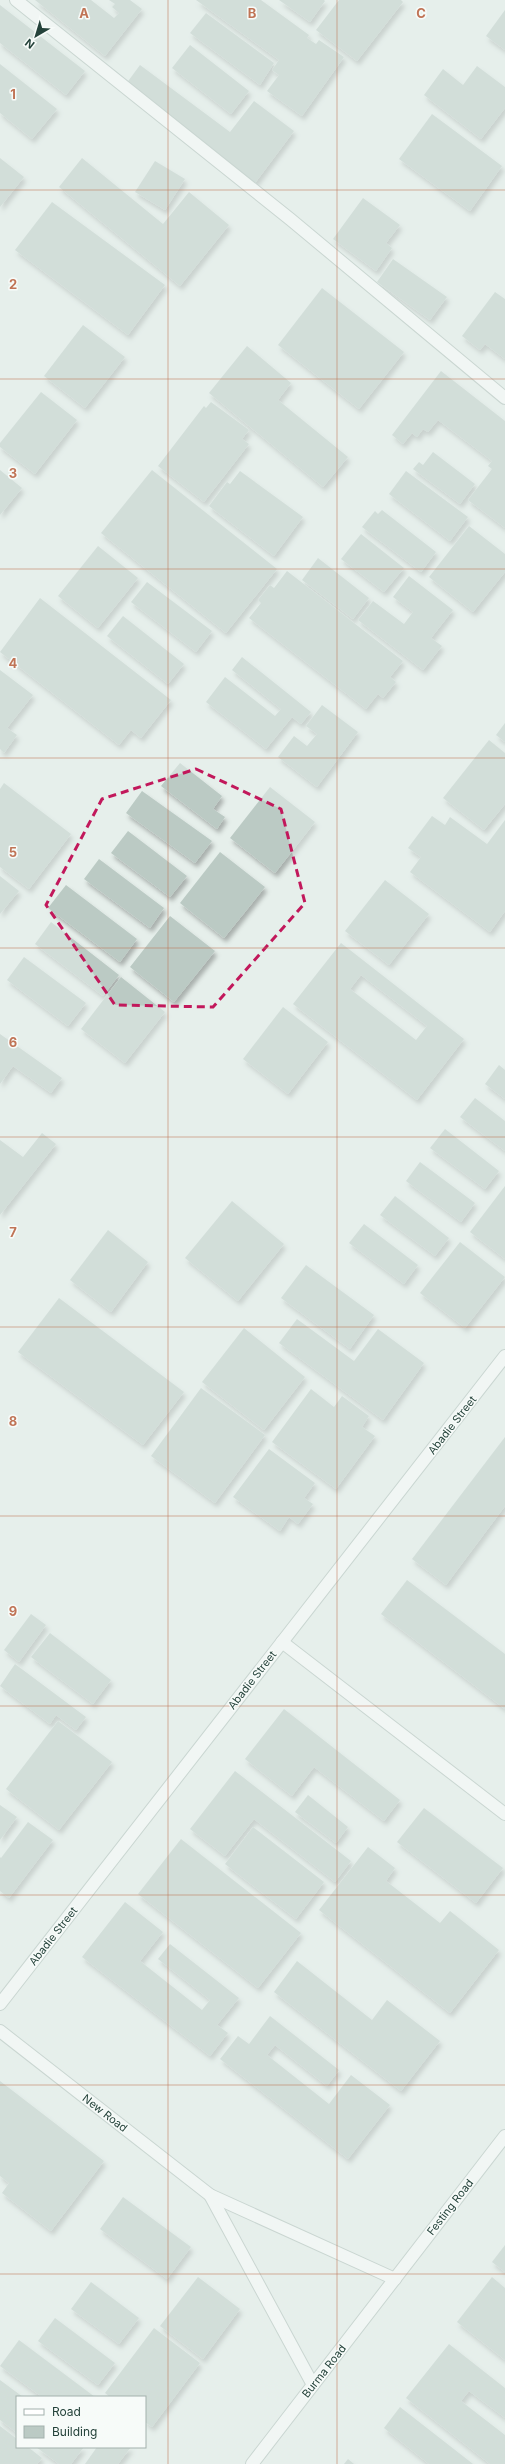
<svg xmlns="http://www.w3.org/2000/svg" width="505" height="2464" font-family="Inter,sans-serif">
<defs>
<filter id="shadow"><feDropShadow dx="2.5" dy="4.5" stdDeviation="2" flood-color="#0004"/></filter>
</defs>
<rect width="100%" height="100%" fill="#e6efeb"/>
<g fill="#bbcac4" fill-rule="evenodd" filter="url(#shadow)">
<polygon points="35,0 91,0 114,18 119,13 112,7 115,4 109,0 130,0 142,9 105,56"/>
<polygon points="196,0 261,0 309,35 307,38 316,44 319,40 344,57 302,116 267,91 279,75 272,70 279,60"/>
<polygon points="279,0 324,0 325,1 310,22"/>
<polygon points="339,0 401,0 403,2 357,61 316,30"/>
<polygon points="0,5 85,71 66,95 0,43"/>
<polygon points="505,10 505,50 486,36"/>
<polygon points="206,13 274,63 260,85 190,33"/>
<polygon points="190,45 249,91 231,114 172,68"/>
<polygon points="0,64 57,109 32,139 0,113"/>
<polygon points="140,65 230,132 254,101 294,131 255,183 126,84"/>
<polygon points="477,66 505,87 505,108 481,139 424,95 443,69 463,85"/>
<polygon points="432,114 502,166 470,211 399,159"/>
<polygon points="0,158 24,177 0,207"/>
<polygon points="82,158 163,224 189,192 229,225 180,286 59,187"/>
<polygon points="155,161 185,179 165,210 135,192"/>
<polygon points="363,198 400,225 386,243 392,248 376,271 333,239"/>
<polygon points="52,202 165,285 128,335 15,250"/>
<polygon points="393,259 447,297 430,320 377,282"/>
<polygon points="322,288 404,352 359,409 278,345"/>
<polygon points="495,292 505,299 505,359 485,344 480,350 462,336"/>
<polygon points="83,325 125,357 85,408 44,376"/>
<polygon points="247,346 291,383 278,400 348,457 323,487 209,393"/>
<polygon points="441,371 505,421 505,528 468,500 492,469 488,466 492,461 438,420 428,432 423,429 417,437 412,433 403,444 392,435"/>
<polygon points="41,392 77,420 35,474 0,447 0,443"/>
<polygon points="211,402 249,430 242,439 249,444 204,502 158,466 204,406 206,408"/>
<polygon points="433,452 475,484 460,504 413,469 419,462 423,465"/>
<polygon points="0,470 22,488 0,515"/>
<polygon points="152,470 277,569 226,633 101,533"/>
<polygon points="240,471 303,517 274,556 209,506 227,482 230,484"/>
<polygon points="406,471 468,517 450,541 389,494"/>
<polygon points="382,510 436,552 421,572 362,527 375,511 378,514"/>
<polygon points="469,526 505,554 505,572 473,612 429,577"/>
<polygon points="361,534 404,568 384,592 341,559"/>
<polygon points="98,546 138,578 98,628 58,596"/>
<polygon points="318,558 369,598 353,619 302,580"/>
<polygon points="287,571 403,661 390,677 396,682 383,698 378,694 366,709 249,618 261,603 258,600 270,585 274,588"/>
<polygon points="409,576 453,610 431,638 442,646 423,670 358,620 373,601 404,624 413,612 393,597"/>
<polygon points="147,582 212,631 196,652 131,602"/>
<polygon points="40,598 171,700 141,738 131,730 119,745 0,652"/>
<polygon points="123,616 184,664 168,684 107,636"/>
<polygon points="242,657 311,712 301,724 292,717 266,749 206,702 225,677 275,716 281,709 232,670"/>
<polygon points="0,670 33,695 7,728 17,735 4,753 0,749"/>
<polygon points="322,705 358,732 317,787 278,757 294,736 307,746 317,734 306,726"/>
<polygon points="505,723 505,742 496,735"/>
<polygon points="489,740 505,753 505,804 484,830 443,798"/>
<polygon points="180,763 222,796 213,809 225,817 217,829 161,786"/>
<polygon points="4,783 71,834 29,889 0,867 0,789"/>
<polygon points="270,787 315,822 275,873 230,838"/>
<polygon points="142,791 212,841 195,863 126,813"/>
<polygon points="432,816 445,825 450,817 487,844 505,820 505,911 490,932 410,872 421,857 408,848"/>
<polygon points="128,831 187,876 170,897 111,853"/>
<polygon points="220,852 265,887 224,938 180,903"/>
<polygon points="99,859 164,908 150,928 84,879"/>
<polygon points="0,876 19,891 0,914"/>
<polygon points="385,880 429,914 389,965 345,931"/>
<polygon points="66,885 137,939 120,962 48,908"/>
<polygon points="170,916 215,951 174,1002 130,967"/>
<polygon points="51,922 119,975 103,996 35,944"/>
<path d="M341 943 464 1039 417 1100 293 1004ZM361 975 427 1026 416 1040 350 989Z"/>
<polygon points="24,957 86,1003 68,1026 7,980"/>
<polygon points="121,977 165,1012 125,1063 81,1029"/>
<polygon points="283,1007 328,1042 288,1094 243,1059"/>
<polygon points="0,1034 62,1078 51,1093 13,1066 0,1084"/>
<polygon points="499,1065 505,1070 505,1099 485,1084"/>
<polygon points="475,1098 505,1121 505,1151 460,1117"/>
<polygon points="445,1129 499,1171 485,1189 430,1148"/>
<polygon points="42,1133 56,1144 0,1215 0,1140 23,1157"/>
<polygon points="420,1162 475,1203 461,1222 406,1181"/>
<polygon points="505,1186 505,1259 470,1232"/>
<polygon points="395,1196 449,1238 435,1256 380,1215"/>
<polygon points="232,1201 284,1244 238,1301 185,1258"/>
<polygon points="364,1224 418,1265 404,1284 349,1243"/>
<polygon points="108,1230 148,1262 111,1312 70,1280"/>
<polygon points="460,1242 505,1277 465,1328 420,1293"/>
<polygon points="306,1265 374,1315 350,1349 281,1298"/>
<polygon points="59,1298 184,1392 143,1445 18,1352"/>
<polygon points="297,1319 354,1361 378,1329 424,1363 383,1420 279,1343"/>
<polygon points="244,1328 305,1377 264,1430 202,1382"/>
<polygon points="201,1388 265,1435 215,1503 151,1456"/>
<polygon points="311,1389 334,1407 342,1396 369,1416 362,1427 375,1436 336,1489 272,1442"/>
<polygon points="505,1437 505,1506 446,1585 412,1559"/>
<polygon points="269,1449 315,1483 304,1498 313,1504 298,1524 289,1517 280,1531 233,1497"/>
<polygon points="407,1580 505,1654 505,1709 381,1614"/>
<polygon points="31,1614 46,1625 19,1662 4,1650"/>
<polygon points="50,1633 111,1680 93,1704 31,1657"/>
<polygon points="15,1664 86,1717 76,1730 56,1715 50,1724 0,1686"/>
<polygon points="284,1709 400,1800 384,1821 314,1767 292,1796 245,1759"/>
<polygon points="58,1721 112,1762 59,1830 6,1789"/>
<polygon points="235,1771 351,1861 335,1882 254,1819 225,1856 190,1829"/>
<polygon points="308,1795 348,1827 336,1843 295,1812"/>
<polygon points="0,1805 17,1817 0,1840"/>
<polygon points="424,1808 503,1868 476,1903 397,1842"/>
<polygon points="28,1822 53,1840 9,1898 0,1891 0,1857 1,1858"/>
<polygon points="253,1827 324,1882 296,1919 225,1864"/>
<polygon points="181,1839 301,1933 258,1988 138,1894"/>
<polygon points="368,1847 395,1868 386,1881 440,1923 450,1911 499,1950 450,2013 319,1910"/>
<polygon points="125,1902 163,1932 140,1961 202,2010 210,2000 158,1959 170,1944 239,1998 217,2025 228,2033 210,2056 82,1957"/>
<polygon points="297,1961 372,2020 387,2000 440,2041 401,2091 274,1992"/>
<polygon points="270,2016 339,2070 327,2086 275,2045 267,2055 329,2104 351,2075 390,2105 348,2159 220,2059 238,2036 249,2044"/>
<polygon points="0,2081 104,2161 51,2231 2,2193 9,2183 0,2176"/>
<polygon points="123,2197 191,2247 167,2279 100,2229"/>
<polygon points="505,2245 505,2272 492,2262"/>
<polygon points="198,2277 240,2309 203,2359 160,2326"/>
<polygon points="492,2277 505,2288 505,2360 457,2322"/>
<polygon points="91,2282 139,2318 119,2344 71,2309"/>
<polygon points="55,2318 115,2363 98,2385 38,2341"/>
<polygon points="154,2328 200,2363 152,2427 145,2422 145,2397 110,2397 105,2393"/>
<polygon points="19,2340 95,2397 42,2397 0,2366"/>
<polygon points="449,2344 505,2388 505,2418 469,2391 461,2401 505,2435 505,2464 490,2464 406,2398"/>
<polygon points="0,2380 23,2397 17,2397 17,2433 0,2420"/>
<polygon points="400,2407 473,2464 429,2464 384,2428"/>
<polygon points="0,2426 17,2439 17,2447 28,2447 42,2458 37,2464 0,2464"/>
<polygon points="36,2447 84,2447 71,2464 59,2464"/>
<polygon points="97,2447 131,2447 118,2464 85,2464"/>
<polygon points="348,2459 354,2464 344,2464"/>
</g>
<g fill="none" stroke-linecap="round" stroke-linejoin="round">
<defs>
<g id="minor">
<polyline points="16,0 290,219 505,398"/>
<polyline points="282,1642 505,1814"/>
<polyline points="0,2004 505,1356"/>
<polyline points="0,2031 210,2195 395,2279"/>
<polyline points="210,2195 313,2385"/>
<polyline points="252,2464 505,2136"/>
</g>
</defs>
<use href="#minor" stroke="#a8b8b2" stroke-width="14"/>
<use href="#minor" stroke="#fff" stroke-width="12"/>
</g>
<path d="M0 0H505V2464H0ZM196 769 281 809 305 903 213 1007 115 1005 46 905 102 799Z" fill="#e6efeb" fill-opacity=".55" fill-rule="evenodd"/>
<path fill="none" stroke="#c2185b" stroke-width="3" stroke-dasharray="8 5" stroke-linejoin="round" d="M196 769 281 809 305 903 213 1007 115 1005 46 905 102 799Z"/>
<path fill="none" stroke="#c07456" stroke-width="1" stroke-opacity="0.55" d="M168 0V2464M337 0V2464M0 190H505M0 379H505M0 569H505M0 758H505M0 948H505M0 1137H505M0 1327H505M0 1516H505M0 1706H505M0 1895H505M0 2085H505M0 2274H505"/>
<g text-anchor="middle" stroke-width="3" stroke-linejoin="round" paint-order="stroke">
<g font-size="11" fill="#24423a" stroke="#f7fbf9">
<text transform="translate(452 1425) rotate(-52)" y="4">Abadie Street</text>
<text transform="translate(252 1680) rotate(-52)" y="4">Abadie Street</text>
<text transform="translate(53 1936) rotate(-52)" y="4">Abadie Street</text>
<text transform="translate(105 2113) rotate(38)" y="4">New Road</text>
<text transform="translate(450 2207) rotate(-52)" y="4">Festing Road</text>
<text transform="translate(324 2371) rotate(-52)" y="4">Burma Road</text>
</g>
</g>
<g font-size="13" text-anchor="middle" font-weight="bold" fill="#c07456" stroke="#f7fbf9" stroke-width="3" stroke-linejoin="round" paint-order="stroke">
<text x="84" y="18">A</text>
<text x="252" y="18">B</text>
<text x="421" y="18">C</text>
<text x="13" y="99">1</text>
<text x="13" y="289">2</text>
<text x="13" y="478">3</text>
<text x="13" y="668">4</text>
<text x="13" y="857">5</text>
<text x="13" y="1047">6</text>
<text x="13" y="1237">7</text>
<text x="13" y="1426">8</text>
<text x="13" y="1616">9</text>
</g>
<rect x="16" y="2396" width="130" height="52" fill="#f7fbf9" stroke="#a3b1ad"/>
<rect x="24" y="2409" width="20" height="6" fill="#ffffff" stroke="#a3b1ad"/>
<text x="52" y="2416" font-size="12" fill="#24423a">Road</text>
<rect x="24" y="2426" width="20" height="12" fill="#bbcac4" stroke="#a3b1ad"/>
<text x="52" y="2436" font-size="12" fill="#24423a">Building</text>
<g transform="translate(36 36) rotate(218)" stroke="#f7fbf9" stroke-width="3" paint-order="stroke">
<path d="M0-3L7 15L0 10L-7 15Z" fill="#24423a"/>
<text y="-6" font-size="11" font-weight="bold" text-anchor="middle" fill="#24423a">N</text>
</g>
</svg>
